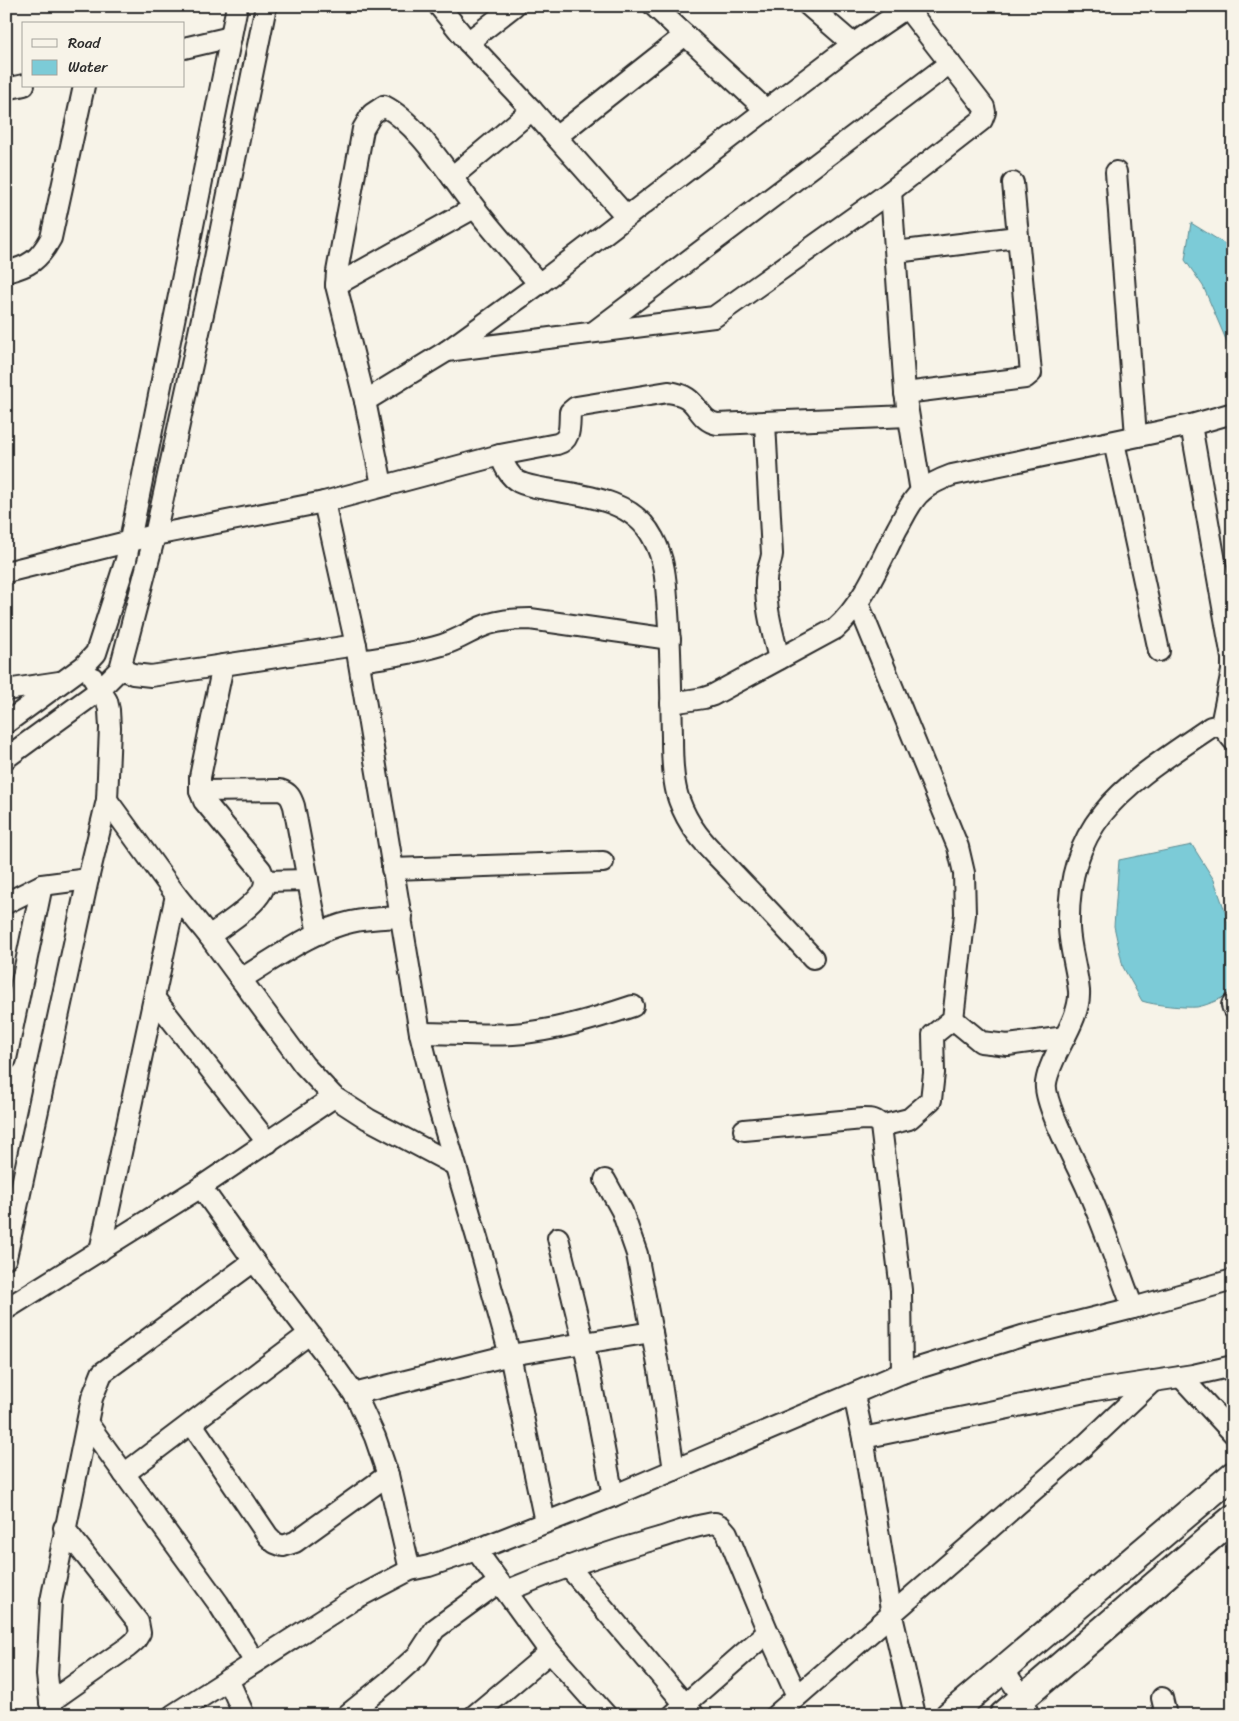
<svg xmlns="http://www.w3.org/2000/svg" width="1239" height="1721" font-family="Sriracha,sans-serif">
<rect width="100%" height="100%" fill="#f7f3e8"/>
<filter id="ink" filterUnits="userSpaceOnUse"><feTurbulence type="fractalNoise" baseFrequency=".02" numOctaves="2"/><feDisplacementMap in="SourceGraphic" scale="10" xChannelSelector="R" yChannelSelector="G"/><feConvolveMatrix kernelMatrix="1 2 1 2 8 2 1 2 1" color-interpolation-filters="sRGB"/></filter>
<g filter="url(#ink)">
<g fill="#7ccbd7" stroke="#5c8b92">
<polygon points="1191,223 1225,244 1233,243 1233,356 1203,286 1185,260"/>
<path d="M1192 845 1214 880 1224 908 1233 945V992C1222 998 1209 1005 1197 1007 1185 1008 1153 1005 1142 1001L1123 967 1114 926 1119 860Z"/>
</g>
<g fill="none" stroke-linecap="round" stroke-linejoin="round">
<defs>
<g id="minor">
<polyline points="439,6 468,42 532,110 626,216"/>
<polyline points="654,6 766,110"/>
<polyline points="809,6 853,44"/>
<polyline points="468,42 514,6"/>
<polyline points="184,48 231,37"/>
<polyline points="6,89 24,85"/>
<polyline points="556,137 685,35"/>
<polyline points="1116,172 1136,436"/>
<polyline points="452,177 532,110"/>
<polyline points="891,191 905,393 921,492"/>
<polyline points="896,252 1017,237"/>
<path d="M6 272C30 266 39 260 51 238L84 86"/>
<polyline points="336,285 474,208"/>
<polyline points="595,331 950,63"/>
<polyline points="447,351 714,317 891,191 982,120 985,112 984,107 907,8"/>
<polyline points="905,393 1025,378 1031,373 1013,183"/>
<polyline points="365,401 447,351 539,284 766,110 853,44 909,6"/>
<path d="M765 423 772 554C771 564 766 571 766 581 765 607 773 634 779 659"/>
<polyline points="1191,425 1232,658 1232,671 1221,725"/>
<polyline points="1114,442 1159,651"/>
<path d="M500 455C504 465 509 477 519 482 529 487 542 488 552 490 589 496 634 501 653 538 666 561 666 586 668 612 671 653 671 695 672 737 672 754 673 784 679 800 691 834 712 850 735 875 761 902 787 930 813 958"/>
<path d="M382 485 365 401 336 285 337 272 363 129 372 114 384 106C419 124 450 177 475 208 495 234 518 259 539 284"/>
<polyline points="324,502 356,645 420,1033 436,1099 483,1258 510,1355 545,1522"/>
<path d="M6 572 155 535 324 502 500 455 557 444C572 440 569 425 570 412L576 407 668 392C675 393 681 394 687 398 699 406 701 421 717 424L908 416"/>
<polyline points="858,603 958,847 964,873 965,914 953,1019 933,1035 934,1073 931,1100 909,1119 881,1126"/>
<path d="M359 661C387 657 415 653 442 645 456 641 468 633 481 627 496 620 514 619 530 619L670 639"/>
<polyline points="120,669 133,674 151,676 356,645"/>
<polyline points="6,690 59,682"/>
<path d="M671 703 704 698 713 695 835 629C864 603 879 564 897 529 904 517 911 500 922 491 931 483 941 479 952 475L1191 425 1233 413"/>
<polyline points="6,723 84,666 96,653 126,560 237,6"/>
<polyline points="6,758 97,692 120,669 155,535 213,268 266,6"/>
<path d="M200 791 280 790C289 793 291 797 294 806L318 934"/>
<polyline points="107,800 176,895 209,936 304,1065 334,1097 368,1119 455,1165"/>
<polyline points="392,869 603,862"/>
<polyline points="265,881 308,880"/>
<polyline points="6,903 42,885 88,879"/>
<path d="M209 936C224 925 265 901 265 881 265 878 262 873 261 870L204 801 200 791V777L223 665"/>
<path d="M241 979C276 958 311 931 351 922 368 918 385 918 402 917"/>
<polyline points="155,999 268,1143"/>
<polyline points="1232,1005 1233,1008"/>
<polyline points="953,1019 981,1042 1008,1045 1065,1037"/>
<path d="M420 1033C451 1033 482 1036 513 1034 554 1031 594 1019 633 1006"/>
<polyline points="6,1059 42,885"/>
<path d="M744 1130 863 1119C872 1119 876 1119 881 1126L901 1290 902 1373"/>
<polyline points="605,1180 622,1211 637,1254 659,1370 674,1470"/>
<polyline points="201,1187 254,1261 335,1367 357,1398 375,1437 388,1475 410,1570"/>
<polyline points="558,1238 584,1344 613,1496"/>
<polyline points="100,1251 176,895"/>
<polyline points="6,1258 88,879 107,800 110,728 109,710 107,701 93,678"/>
<path d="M1133 1308C1118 1268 1104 1227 1087 1188 1078 1167 1043 1103 1046 1083 1050 1054 1081 1021 1079 991 1077 970 1070 949 1069 928 1066 817 1129 783 1211 727L1221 725 1233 740"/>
<polyline points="6,1309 201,1187 334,1097"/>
<polyline points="1181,1377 1233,1433"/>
<polyline points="354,1394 510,1355 652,1332"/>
<polyline points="854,1395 863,1438 892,1616 915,1715"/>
<polyline points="88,1424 218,1603 255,1662"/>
<polyline points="192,1424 268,1536 275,1543 283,1546 295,1542 388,1475"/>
<polyline points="863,1438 1095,1390 1193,1375 1233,1366"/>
<polyline points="124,1474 309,1334"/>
<polyline points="476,1550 550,1652 606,1715"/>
<polyline points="568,1566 694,1715"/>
<path d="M506 1591C556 1570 607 1552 659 1538 678 1532 696 1525 715 1523L721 1526 727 1533 768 1632 797 1696"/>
<polyline points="1003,1669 1023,1698 1028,1715"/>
<polyline points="228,1679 244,1715"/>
<polyline points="1162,1698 1166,1715"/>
<polyline points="50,1702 128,1647 135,1641 140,1633 138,1622 64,1528"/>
<polyline points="54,1715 50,1702 47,1675 51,1601 92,1398 102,1373 254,1261"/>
<polyline points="173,1715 351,1601 410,1570 429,1566 476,1550 613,1496 902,1373 1022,1336 1133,1308 1233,1280"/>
<polyline points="347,1715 388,1682 418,1655 435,1629 499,1582"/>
<polyline points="475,1715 550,1652"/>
<polyline points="673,1715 768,1632"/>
<polyline points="776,1715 1082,1448 1153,1381"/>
</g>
<g id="major">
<polyline points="949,1715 1233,1475"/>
<polyline points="1003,1715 1233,1518"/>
</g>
</defs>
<use href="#minor" stroke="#2b2b2b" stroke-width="24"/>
<use href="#major" stroke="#2b2b2b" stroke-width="30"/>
<use href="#minor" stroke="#f7f3e8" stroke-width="20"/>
<use href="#major" stroke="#f7f3e8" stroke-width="26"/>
</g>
</g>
<rect width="1239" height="1721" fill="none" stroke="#f7f3e8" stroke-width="25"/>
<rect x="12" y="12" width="1214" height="1696" fill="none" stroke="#2b2b2b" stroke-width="2" filter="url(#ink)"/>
<rect x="22" y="22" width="162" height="65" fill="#f7f3e8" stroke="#a5a39c"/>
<rect x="32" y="39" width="25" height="8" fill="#f7f3e8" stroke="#a5a39c"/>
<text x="68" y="48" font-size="15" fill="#2b2b2b">Road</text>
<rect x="32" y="60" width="25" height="15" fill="#7ccbd7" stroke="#a5a39c"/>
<text x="68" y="72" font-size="15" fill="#2b2b2b">Water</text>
</svg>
